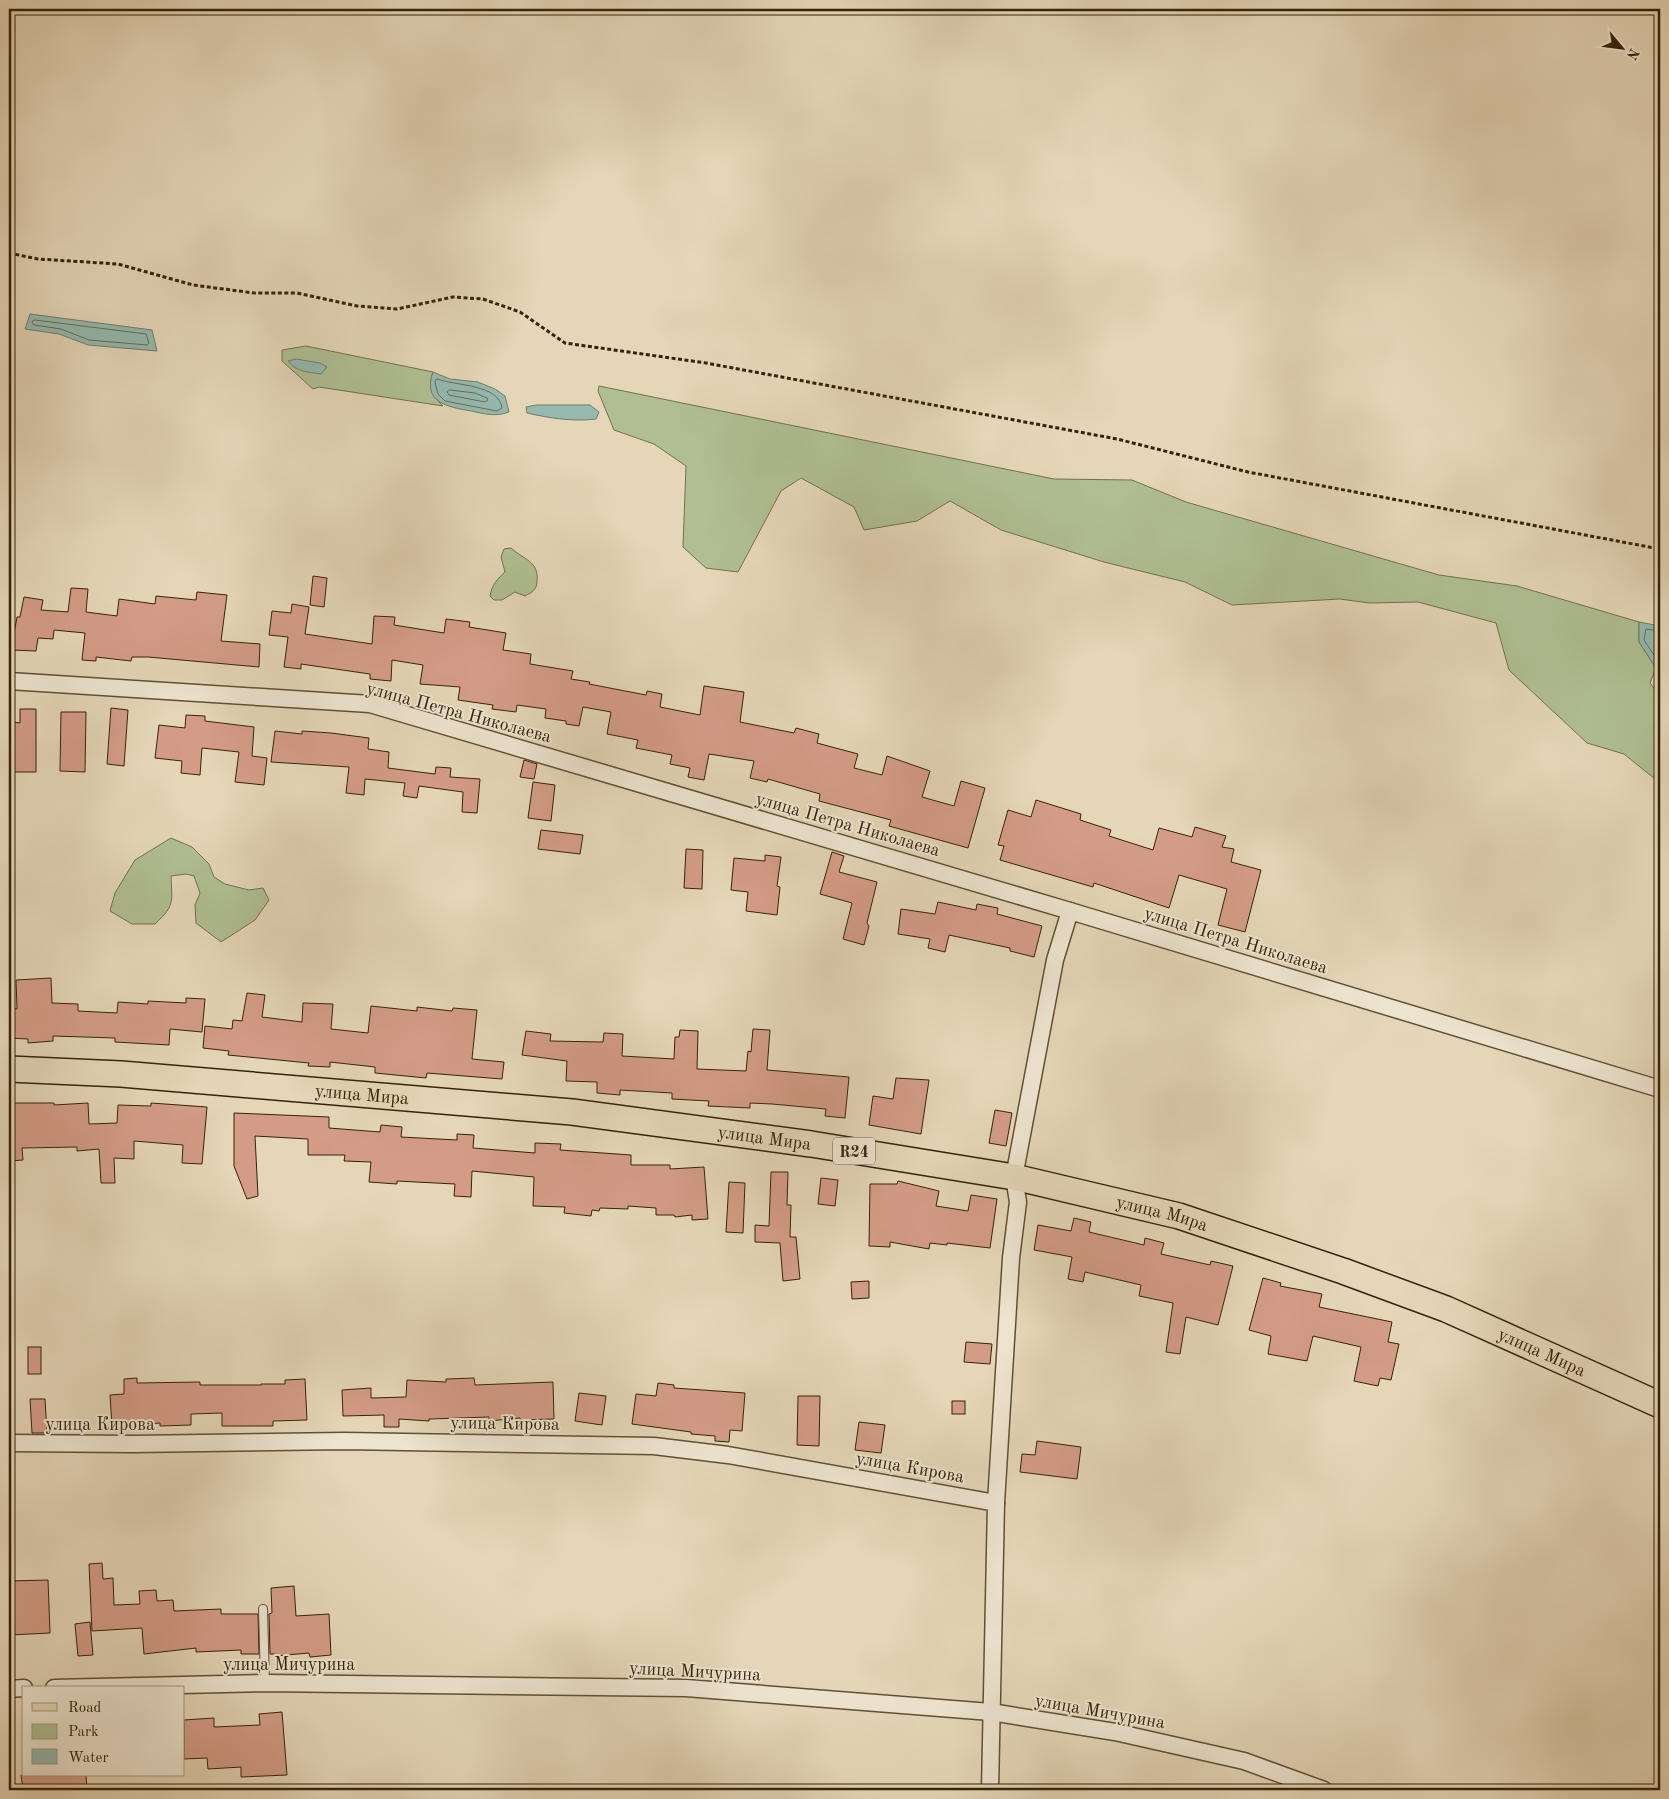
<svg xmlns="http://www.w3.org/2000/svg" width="1669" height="1799" font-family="'Old Standard TT',serif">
<rect width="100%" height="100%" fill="#e4d6b7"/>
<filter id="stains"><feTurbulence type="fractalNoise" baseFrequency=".004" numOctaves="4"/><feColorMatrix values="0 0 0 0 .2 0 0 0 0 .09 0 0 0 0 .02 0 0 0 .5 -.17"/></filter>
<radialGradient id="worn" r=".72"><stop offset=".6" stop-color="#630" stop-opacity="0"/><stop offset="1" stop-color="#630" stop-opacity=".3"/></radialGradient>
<g fill="#afbf92" stroke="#72714c">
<path d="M306 346 433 372C428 386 432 395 443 406L319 387 313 389 282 361V350Z"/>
<polygon points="599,386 1054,479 1132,480 1186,502 1439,575 1517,586 1639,622 1639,642 1656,668 1650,683 1660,696 1660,783 1624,754 1587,743 1509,670 1496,623 1418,602 1369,603 1340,599 1232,605 1185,582 1104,562 1001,530 950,501 917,521 864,530 854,507 801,478 781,491 738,572 706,568 683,547 686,466 654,444 614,430 598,391"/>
<path d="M511 548C524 560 539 561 537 581 537 590 532 592 525 596L515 592 502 600H494L490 596C492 585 497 579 505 572L501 557 504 549Z"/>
<path d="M171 838 192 847 209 864 214 877 225 884 249 890 263 888 269 900 255 920 221 942 196 923 195 905 200 893 194 876 186 874 171 876C172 903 175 905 155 924H132L110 911 115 893 135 860Z"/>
</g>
<g fill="#95b9af" stroke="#6f7d6c">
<polygon points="30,314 152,330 157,351 88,345 59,334 25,329"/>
<path d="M296 359 320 363 327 367 321 374C308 372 296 372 288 361Z"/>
<path d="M433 372 450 379 478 382 495 389 505 396 509 412C496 417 485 414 471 411 447 407 422 402 433 372Z"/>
<path d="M536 405H590L599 412 596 419C573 422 549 418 527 413L526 407Z"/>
<polygon points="1639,622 1660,626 1660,669 1656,668 1639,642"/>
</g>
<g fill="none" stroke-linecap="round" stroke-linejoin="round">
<g stroke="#656e5b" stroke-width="1">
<polygon points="35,320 146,334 149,343 147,345 89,340 61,329 34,325 32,322"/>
<path d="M437 379C456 386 499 384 502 408L497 411 445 401 438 394 435 382Z"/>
<polygon points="450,390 475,393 487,398 488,400 485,402 449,395 447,392"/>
<polyline points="1660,631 1646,629 1644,640 1660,664"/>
</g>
</g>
<g fill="#d49c87" stroke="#352307">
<polygon points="313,576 327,578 324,607 310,605"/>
<polygon points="71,588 88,589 86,612 117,616 119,599 155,604 156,596 196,600 197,592 227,595 221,641 260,644 259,667 148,657 132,657 131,661 96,657 96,661 82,660 85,633 54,630 53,639 38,638 36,651 11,650 17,617 20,617 24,597 43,600 41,610 68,612"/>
<polygon points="292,604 309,607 305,634 372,644 374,616 395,617 394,625 444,633 446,619 470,622 469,627 506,633 503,650 531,654 530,664 573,671 571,679 590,682 589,684 646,695 647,691 662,694 660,707 700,715 704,686 744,692 740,722 794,733 796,728 819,734 817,743 858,754 854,768 882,775 887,756 930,771 922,797 954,806 961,781 985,788 968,848 889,826 891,820 819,801 820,794 768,779 767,782 750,778 754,761 709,754 704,780 688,777 690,768 670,764 672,755 636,748 638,740 607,734 611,712 583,707 579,726 566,724 566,721 545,718 546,709 517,705 516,712 492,709 493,705 458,700 460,687 420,684 423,665 392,660 391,681 370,679 370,674 301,664 301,669 284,667 288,637 269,635 272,611 291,613"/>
<polygon points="111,708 128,710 124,766 107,764"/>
<polygon points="20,709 36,709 36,772 13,772 13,722 20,723"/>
<polygon points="61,712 86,712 85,772 60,771"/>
<polygon points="186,715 205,716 205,721 254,727 252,756 267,758 264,785 235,782 239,752 202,748 200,775 181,773 182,761 155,758 159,725 185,728"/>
<polygon points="275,731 302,734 302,731 331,733 369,738 368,749 389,752 388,768 435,774 436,767 451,768 450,777 480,779 477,813 462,812 463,792 419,786 417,798 403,796 405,783 365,779 364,795 346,793 349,767 271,762"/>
<polygon points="524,760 537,764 534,779 520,777"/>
<polygon points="533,782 555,785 551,821 528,818"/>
<polygon points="1036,800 1081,814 1080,820 1111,830 1109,836 1153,850 1159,828 1192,837 1195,827 1226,836 1222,847 1234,849 1231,862 1261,870 1245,932 1218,925 1227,889 1179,875 1169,908 1094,883 1093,887 1000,860 1004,846 998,845 1008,810 1031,817"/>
<polygon points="541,830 583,835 580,854 538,849"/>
<polygon points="686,849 703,850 702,889 684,888"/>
<polygon points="832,852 844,856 839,872 877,882 867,923 869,926 864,945 843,939 852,903 820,894"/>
<polygon points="765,855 781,857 777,886 780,887 777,915 746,911 748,892 731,890 734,858 765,861"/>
<polygon points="938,902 976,910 977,904 998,908 997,914 1042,926 1034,957 1010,951 1010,948 949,935 945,952 928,948 930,939 898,934 901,909 935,914"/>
<polygon points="51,978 52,1003 78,1004 78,1011 117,1013 118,1002 148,1004 148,1001 186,1003 186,998 205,999 202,1032 170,1029 169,1045 115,1042 115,1038 53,1036 53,1041 28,1043 28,1039 9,1038 9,1008 17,1009 16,980"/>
<polygon points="247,993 265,995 262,1017 302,1022 303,1003 333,1004 331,1029 368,1033 371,1006 417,1011 417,1007 452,1011 453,1008 477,1010 472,1059 504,1062 502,1079 427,1073 426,1078 375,1073 375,1067 330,1062 330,1067 308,1066 309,1063 228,1055 229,1051 203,1048 205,1026 232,1029 233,1020 242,1021"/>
<polygon points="753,1029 770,1030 767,1070 849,1077 845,1118 825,1116 826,1109 772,1104 750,1103 750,1108 708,1106 709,1101 672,1099 672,1093 620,1090 620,1095 597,1093 597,1082 566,1081 567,1061 522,1055 526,1031 551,1034 550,1041 603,1042 604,1033 623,1034 622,1056 674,1059 675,1037 679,1037 680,1030 698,1031 697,1069 746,1071 748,1051 751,1052"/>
<polygon points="896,1078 929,1080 921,1134 869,1125 873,1096 893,1099"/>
<polygon points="9,1103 54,1103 54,1105 88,1103 89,1124 117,1123 118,1105 151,1106 151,1103 207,1107 202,1164 182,1163 183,1145 134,1141 134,1159 114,1158 115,1183 101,1183 99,1149 77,1151 77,1147 22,1148 23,1160 9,1161"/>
<polygon points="995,1110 1012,1113 1006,1146 989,1143"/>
<polygon points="234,1113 329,1117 329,1128 380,1132 381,1125 402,1127 401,1137 457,1140 457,1134 474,1135 473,1148 535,1153 535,1143 561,1144 560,1150 631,1155 631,1165 670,1165 670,1169 704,1167 708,1219 692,1220 692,1215 675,1217 674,1215 656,1215 656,1208 628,1206 628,1209 600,1208 599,1211 592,1210 591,1216 564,1213 565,1207 533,1206 534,1177 472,1171 471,1197 454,1196 455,1184 397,1181 397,1184 369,1182 371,1162 344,1161 345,1155 308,1155 308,1139 255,1136 258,1196 247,1199 234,1166"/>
<polygon points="771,1172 788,1172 787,1205 791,1205 790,1237 796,1237 800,1279 783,1281 780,1243 755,1242 755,1225 769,1226"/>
<polygon points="821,1178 838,1180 835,1206 818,1204"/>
<polygon points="898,1181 939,1191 936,1206 968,1211 971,1195 997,1199 990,1248 947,1243 947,1245 930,1243 929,1249 890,1242 890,1247 869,1246 870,1184 897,1184"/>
<polygon points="729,1182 745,1183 743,1233 726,1232"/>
<polygon points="1074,1218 1091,1222 1089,1232 1144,1245 1145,1238 1164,1243 1161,1254 1210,1265 1211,1261 1233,1266 1218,1325 1186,1317 1180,1354 1166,1352 1173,1303 1139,1296 1141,1285 1085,1272 1083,1282 1068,1279 1072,1257 1034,1250 1038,1225 1071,1231"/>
<polygon points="1263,1278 1281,1283 1280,1286 1322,1294 1319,1307 1392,1322 1388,1342 1399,1344 1391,1380 1380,1378 1378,1386 1354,1381 1361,1347 1313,1336 1307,1361 1268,1354 1271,1336 1249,1330"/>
<polygon points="869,1281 869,1298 852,1299 851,1282"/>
<polygon points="966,1342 992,1344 990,1364 964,1362"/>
<rect x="28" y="1347" width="13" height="27"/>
<polygon points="137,1378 137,1383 200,1382 200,1385 261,1385 261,1384 285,1384 285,1380 305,1379 307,1420 273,1421 273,1426 222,1426 222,1413 191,1414 191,1425 160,1426 160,1423 112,1426 110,1395 124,1394 124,1379"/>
<polygon points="474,1378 475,1385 553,1382 554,1419 520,1420 520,1418 489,1421 489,1417 429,1419 429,1421 399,1419 399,1427 384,1427 384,1415 343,1416 342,1390 371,1388 371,1398 406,1397 407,1380 446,1382 446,1379"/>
<polygon points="658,1383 674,1385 674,1388 745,1393 742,1431 730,1430 729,1442 715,1441 715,1436 691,1434 691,1432 632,1424 636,1394 656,1396"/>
<polygon points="579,1393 606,1396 602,1425 575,1421"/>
<polygon points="798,1396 820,1396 819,1446 797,1445"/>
<polygon points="30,1399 45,1399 47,1433 32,1433"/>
<rect x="952" y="1401" width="13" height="13"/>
<polygon points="859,1422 885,1425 881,1453 855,1450"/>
<polygon points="1037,1441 1081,1447 1077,1479 1020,1472 1022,1454 1035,1455"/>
<polygon points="102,1563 103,1579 113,1578 114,1605 140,1604 139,1591 156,1590 157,1601 173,1600 174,1611 221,1609 221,1614 258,1614 259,1654 241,1654 241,1650 196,1652 196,1648 144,1654 142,1628 92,1631 89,1564"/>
<polygon points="48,1580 50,1633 9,1635 9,1581"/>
<polygon points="294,1586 296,1616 329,1614 331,1655 310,1657 309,1653 275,1656 275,1654 270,1654 269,1614 272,1613 271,1588"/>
<polygon points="90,1622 93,1655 78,1656 75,1624"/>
<polygon points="282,1712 287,1775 241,1777 241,1767 208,1769 207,1758 184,1759 184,1720 214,1718 214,1727 260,1725 259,1714"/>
<polygon points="21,1775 86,1775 87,1790 39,1790 38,1787 23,1789"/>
</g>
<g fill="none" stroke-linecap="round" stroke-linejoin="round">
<defs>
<polyline id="lane" points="263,1609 265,1683"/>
<g id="street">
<polyline points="9,681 370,704 1070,911 1660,1089"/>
<polyline points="9,1443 133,1444 344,1441 654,1446 728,1455 996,1503"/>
<polyline points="54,1688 265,1683 686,1688 991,1712 1115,1732 1244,1761 1324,1790"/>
<polyline points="9,1689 24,1688"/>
<polyline points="990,1790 996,1503 1011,1258 1018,1202 1014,1177 1055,960 1070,911"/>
</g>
<g id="primary">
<path id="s1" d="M9 1069 121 1074 572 1112 811 1144 1014 1177 1179 1216 1343 1271 1446 1309 1660 1405"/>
</g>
</defs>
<use href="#lane" stroke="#615033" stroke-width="10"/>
<use href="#street" stroke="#615033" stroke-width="19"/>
<use href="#primary" stroke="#352307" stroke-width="28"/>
<polyline stroke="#352307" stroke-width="3" stroke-dasharray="4 2.5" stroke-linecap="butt" points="9,253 38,259 118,264 193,285 254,293 297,293 357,306 397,309 453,297 483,299 520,312 565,343 706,363 1117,439 1248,472 1660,549"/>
<use href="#lane" stroke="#ede4d0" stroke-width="8"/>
<use href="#street" stroke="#ede4d0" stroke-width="16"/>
<use href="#primary" stroke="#e4d6b7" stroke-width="25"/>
</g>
<g text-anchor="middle" stroke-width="4" stroke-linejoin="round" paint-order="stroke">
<rect fill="#ede4d0" stroke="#6c5d43" stroke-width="1" x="833" y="1137.5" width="42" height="27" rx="4"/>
<g font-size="16" font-weight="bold" fill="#352307">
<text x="854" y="1157">R24</text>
</g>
<g font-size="18" fill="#352307" stroke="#ede4d0">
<text transform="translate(459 712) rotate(15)" y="6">улица Петра Николаева</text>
<text transform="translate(848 824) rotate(16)" y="6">улица Петра Николаева</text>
<text transform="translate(1236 940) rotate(17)" y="6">улица Петра Николаева</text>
<text dy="6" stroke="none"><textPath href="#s1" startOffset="354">улица Мира</textPath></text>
<text dy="6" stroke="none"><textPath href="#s1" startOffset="759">улица Мира</textPath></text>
<text dy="6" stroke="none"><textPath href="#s1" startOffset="1164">улица Мира</textPath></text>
<text dy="6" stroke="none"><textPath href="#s1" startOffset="1569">улица Мира</textPath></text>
<text transform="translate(505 1423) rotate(1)" y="6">улица Кирова</text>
<text x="100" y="1430">улица Кирова</text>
<text transform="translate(910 1467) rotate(10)" y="6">улица Кирова</text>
<text x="289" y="1670">улица Мичурина</text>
<text transform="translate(695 1671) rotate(3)" y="6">улица Мичурина</text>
<text transform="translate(1100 1711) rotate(10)" y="6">улица Мичурина</text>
</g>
</g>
<rect width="1669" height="1799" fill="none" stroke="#e4d6b7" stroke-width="30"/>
<rect x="10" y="10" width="1649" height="1779" fill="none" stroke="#352307" stroke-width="2.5"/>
<rect x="15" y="15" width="1639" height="1769" fill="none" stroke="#352307"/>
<rect x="22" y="1686" width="162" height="90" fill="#ede4d0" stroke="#a39780"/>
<rect x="32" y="1703" width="25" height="8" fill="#e4d6b7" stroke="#a39780"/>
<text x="68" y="1712" font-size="15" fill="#352307">Road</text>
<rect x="32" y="1724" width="25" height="15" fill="#afbf92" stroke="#a39780"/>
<text x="68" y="1736" font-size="15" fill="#352307">Park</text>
<rect x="32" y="1749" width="25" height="15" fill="#95b9af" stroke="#a39780"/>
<text x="68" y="1762" font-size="15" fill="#352307">Water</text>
<g transform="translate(1622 48) rotate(119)" stroke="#ede4d0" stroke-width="4" paint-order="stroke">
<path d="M0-4L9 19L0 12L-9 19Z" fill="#352307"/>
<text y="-8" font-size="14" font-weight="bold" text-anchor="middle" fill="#352307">N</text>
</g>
<rect width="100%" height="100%" filter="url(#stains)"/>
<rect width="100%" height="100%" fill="url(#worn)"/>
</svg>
